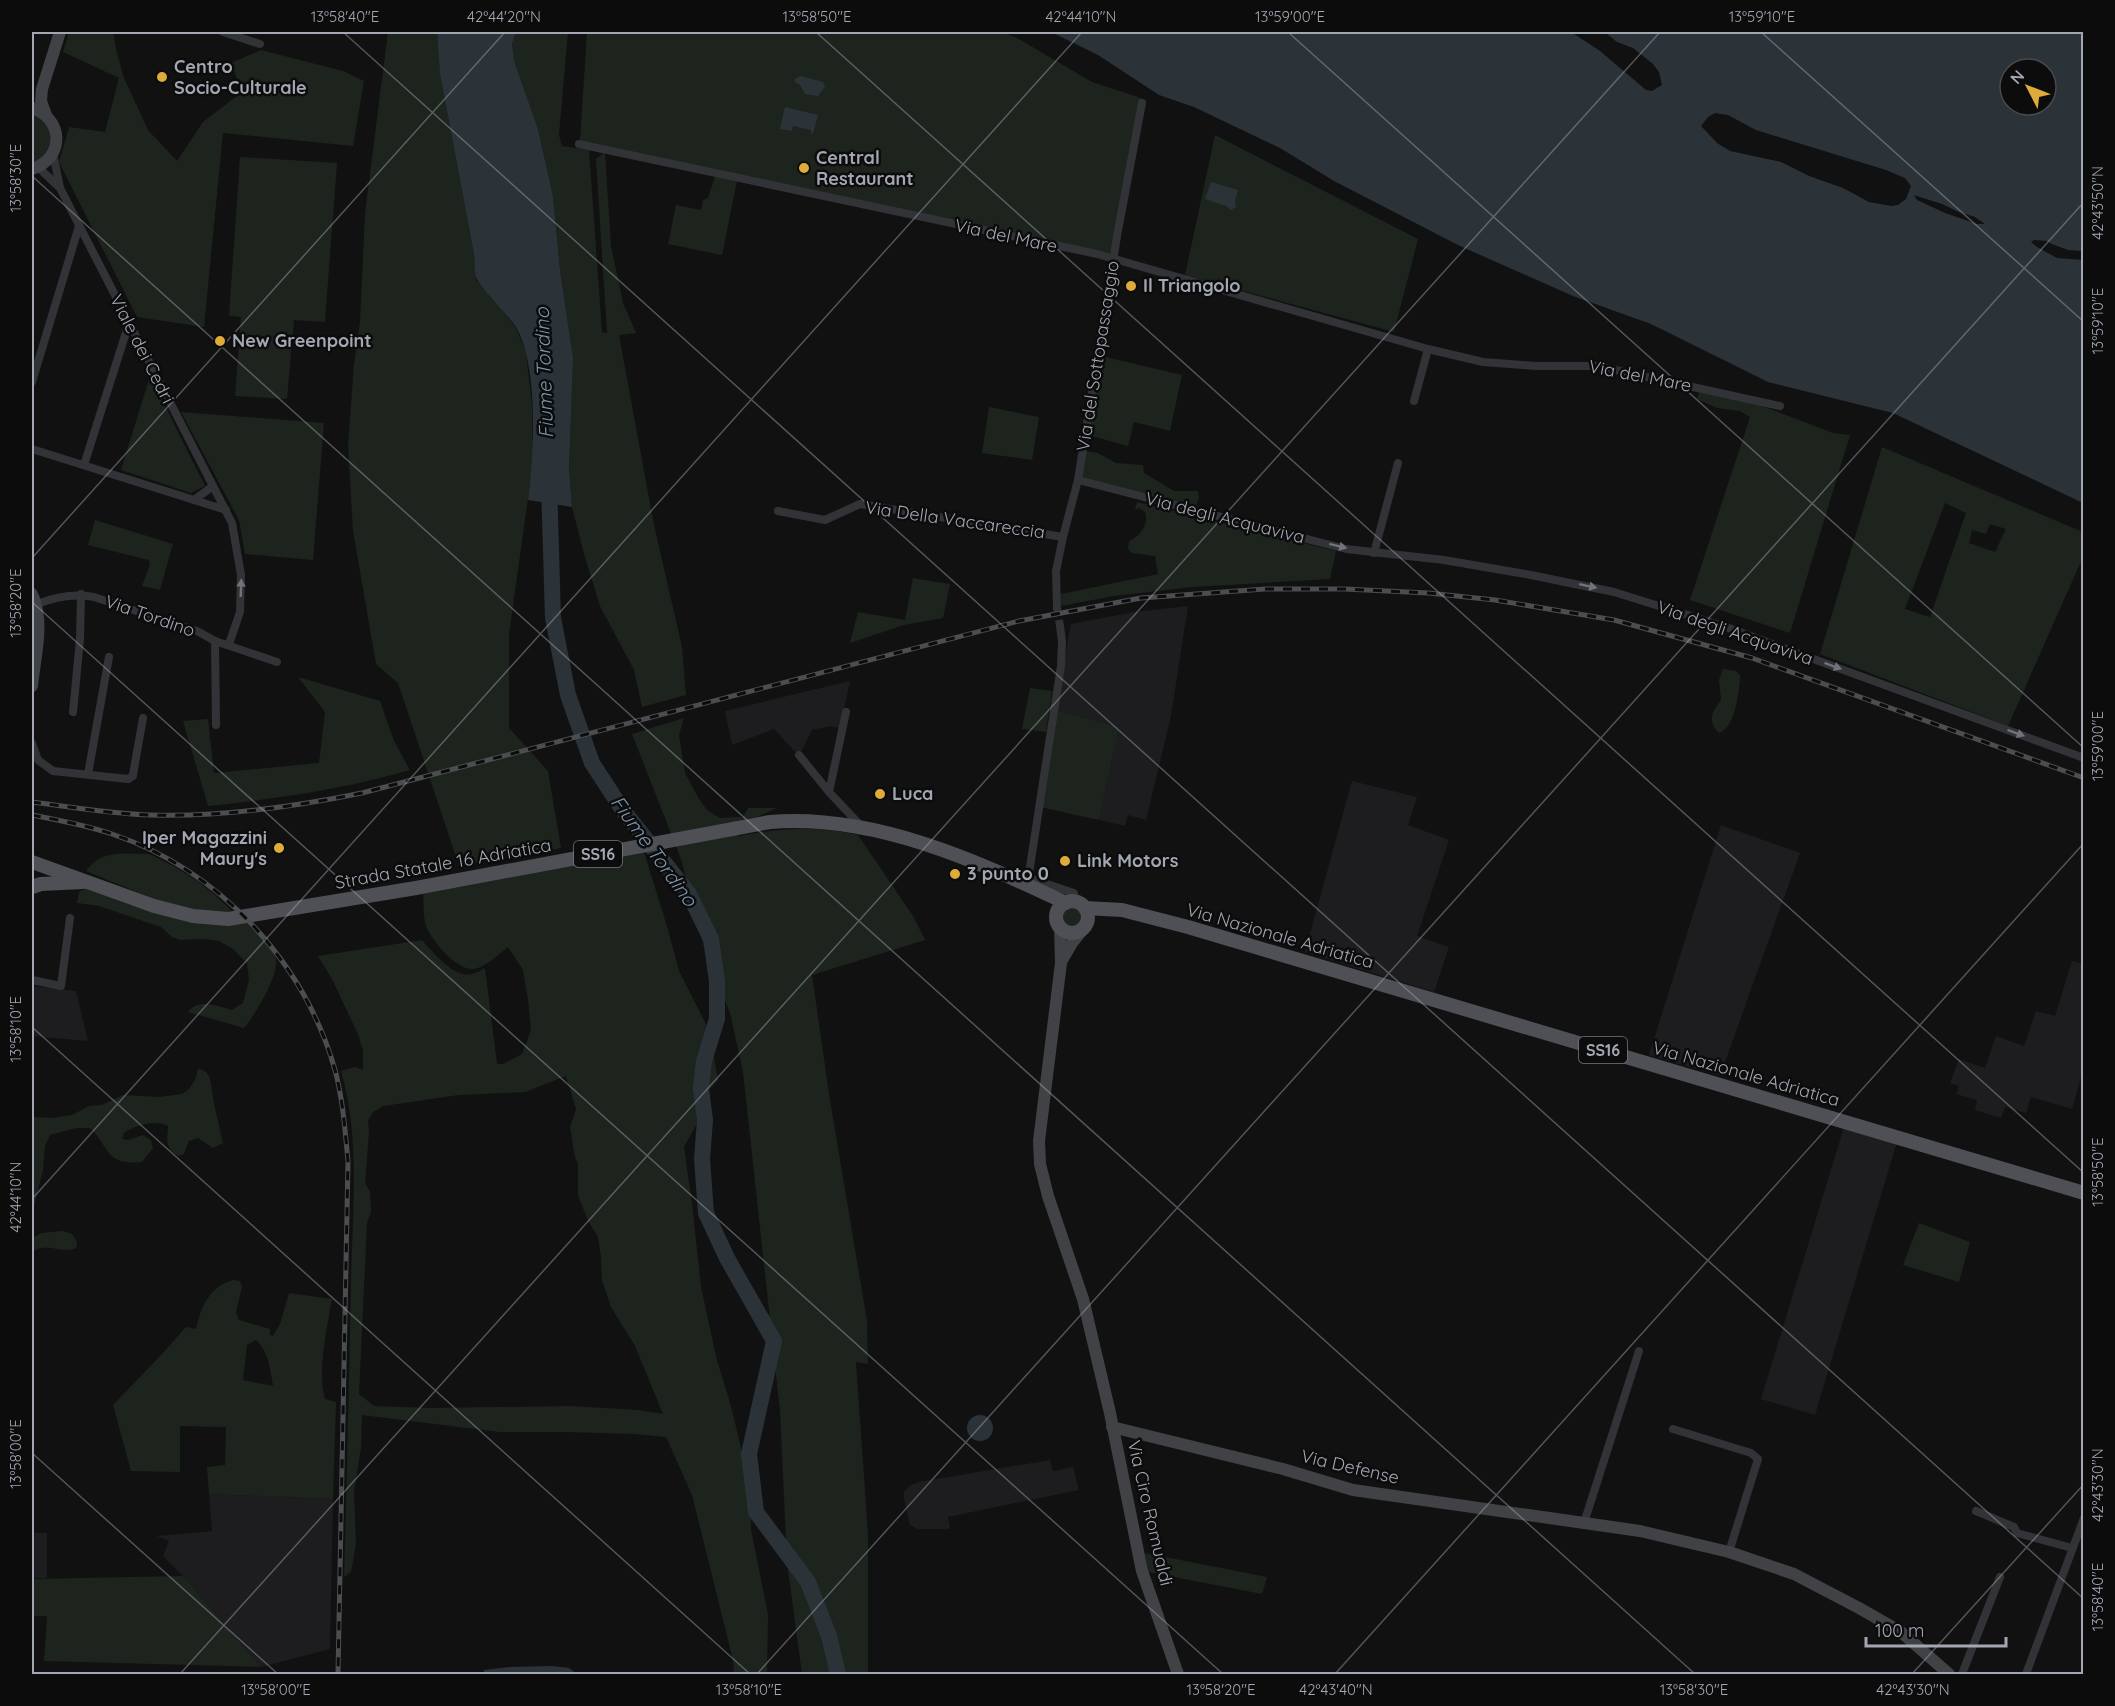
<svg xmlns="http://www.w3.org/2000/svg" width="2115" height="1706" font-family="Quicksand,sans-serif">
<rect width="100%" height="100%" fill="#111112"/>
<g fill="#1d1d1f">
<polygon points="1188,606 1171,716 1146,820 1128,815 1125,826 1099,820 1119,727 1055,710 1071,624 1134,612"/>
<polygon points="850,681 840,728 830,726 812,730 799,756 774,729 732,745 725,711"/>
<polygon points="1352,781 1417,797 1408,825 1449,840 1417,936 1449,947 1434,992 1305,952"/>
<polygon points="1721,825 1800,853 1720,1076 1649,1055"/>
<polygon points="2072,961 2084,964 2083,1070 2072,1109 2031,1097 2026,1113 2005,1107 2001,1118 1975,1110 1977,1100 1956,1094 1959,1086 1950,1083 1959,1059 1985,1068 1996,1036 2024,1046 2036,1011 2055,1016"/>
<polygon points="32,986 76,991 88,1041 32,1036"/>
<polygon points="1844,1127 1897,1142 1815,1415 1761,1399"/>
<polygon points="1050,1460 1053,1471 1073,1467 1079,1490 948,1517 950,1529 918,1529 910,1525 904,1499 904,1492 909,1486 919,1482"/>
<polygon points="209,1494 333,1499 330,1649 261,1667 183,1576 163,1556 169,1541 157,1536 212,1531"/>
<rect x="32" y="1533" width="15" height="45"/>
</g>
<g fill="#1d241e" fill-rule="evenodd">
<polygon points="69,32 113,32 116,49 124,78 148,130 177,161 203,122 242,92 231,63 261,50 343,71 364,81 353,146 223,133 204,327 137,317 59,162 69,127 105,132 119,78 63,52"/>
<polygon points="388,32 437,32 440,74 474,254 476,280 498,304 516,328 526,353 532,405 533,463 509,634 509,728 548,771 561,848 459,866 398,683 376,664 353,531 348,445 354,365 360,322 365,213"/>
<polygon points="516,32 568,32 559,135 562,146 589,150 602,332 607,333 596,159 605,152 611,246 623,303 636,333 619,335 654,525 682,647 686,695 642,707 634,670 600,606 584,554 572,507 569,469 573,359 560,270 553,196 538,129 514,62 512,44"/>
<polygon points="587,32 1002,32 1019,39 1092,82 1141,98 1110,255 580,140"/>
<path d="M32 115C57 125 56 152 32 163Z"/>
<polygon points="1215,135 1418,239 1394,332 1185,275"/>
<polygon points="240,157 337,163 325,322 294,320 287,399 235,396 241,317 229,316"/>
<polygon points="715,176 737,181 722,255 668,244 676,205 701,210 703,200 708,198"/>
<polygon points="1101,356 1182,375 1170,431 1134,422 1128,446 1088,435"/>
<polygon points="150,376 205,486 191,493 121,470"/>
<polygon points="1700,389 1754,403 1833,433 1850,435 1790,633 1690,600 1750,417 1740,411 1717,408 1697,399"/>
<polygon points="989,407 1039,417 1032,460 982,453"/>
<polygon points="181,412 324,423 313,560 245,554 239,520"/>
<path d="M1882 447 2083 532V557L2008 726 1820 654ZM1945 503 1966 513 1930 617 1905 609ZM1990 524 2006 529 1995 552 1969 543 1972 530 1986 534Z"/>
<polygon points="1086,451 1098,453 1116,463 1143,465 1144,473 1174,491 1198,491 1199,497 1196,507 1082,478"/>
<path d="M1137 502 1336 551 1330 579 1193 587 1114 596 1061 606V594L1158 574 1155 556 1132 553 1128 549 1129 541C1141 535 1149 525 1145 512L1139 508 1135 510Z"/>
<polygon points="95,520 173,544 160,590 142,586 150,565 149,560 88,545"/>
<polygon points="913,578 950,584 943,618 904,625 850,643 858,612 905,620"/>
<path d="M1723 669 1736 671 1740 675V681C1738 696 1735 727 1719 733 1707 721 1712 712 1721 700L1719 680Z"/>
<path d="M298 677 380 701 394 741 410 770C344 789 276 799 208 806L183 721 208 719 214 773 319 763 325 712Z"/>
<polygon points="1030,688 1052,691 1046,732 1022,729"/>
<polygon points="1055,710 1119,727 1099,820 1040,807"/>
<path d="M684 718 679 735 685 773 699 799 707 810 720 818 740 817 742 819 748 808H777L757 817 736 821 739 836C783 828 814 825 858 835L913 916 925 940 812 975 829 1094 867 1321 868 1364 856 1362 868 1534V1674L923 1672 922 1674H802L787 1562 780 1411 743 1072 730 1013 706 954 681 859 632 734Z"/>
<path d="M644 852 667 926 679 971 709 1030 718 1080 696 1103 699 1120 684 1147 692 1203 701 1287 717 1360 731 1406 750 1486 751 1529 768 1615 767 1674H734L733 1660 692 1495 666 1437 633 1434 567 1432H500L362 1415 361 1448 354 1491 356 1544 351 1572 344 1577C347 1479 349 1382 351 1284 352 1214 361 1139 341 1071L355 1067 363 1070V1051L358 1034 332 979 318 956 422 940C433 952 454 979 472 974 476 973 481 970 485 968L497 1064H503L522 1054 531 1030 528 1000 523 970 508 947C499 954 485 968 473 969 456 970 432 941 426 926 423 917 424 904 423 894ZM566 1076 576 1109 570 1127 575 1157 578 1164V1195L588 1221 598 1237 601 1257 602 1280 611 1307 635 1346 663 1414 638 1410 570 1406 431 1408 374 1406 359 1394 367 1223 371 1212 370 1192 365 1183 369 1133 368 1120 373 1112 383 1106 459 1095 525 1092Z"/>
<path d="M149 854C184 870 204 884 231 910L224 914 171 906 86 871C102 849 125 854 149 854Z"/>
<path d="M87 888C140 910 188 927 246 923 254 931 275 949 276 960 278 977 255 1015 244 1028L188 1012C199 998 217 1006 232 1010L243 1003 249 980 247 963 233 949 219 941 205 939 180 940 172 937 161 927 99 906 77 903 79 892Z"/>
<circle cx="1073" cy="917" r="12"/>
<path d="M198 1068 206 1072 210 1078 214 1104 223 1143 213 1148 198 1138 189 1141 184 1154 178 1156C165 1147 167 1141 168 1126 155 1119 135 1126 124 1133L122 1139 128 1140 143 1135 151 1140 153 1148 142 1162C105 1166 110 1147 90 1128H76L50 1135 45 1146 43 1170 32 1215V1124L34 1117 53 1118 72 1115 89 1106 102 1105 123 1095 159 1097 182 1094 189 1089 196 1078Z"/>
<polygon points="1919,1223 1970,1242 1959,1282 1903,1265"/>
<path d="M63 1231 72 1234 77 1242 76 1248C60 1255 49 1241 32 1252V1238L41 1233Z"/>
<path d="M233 1280 240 1281 242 1287 236 1312 239 1320 270 1329V1335L273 1336 280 1324 289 1293 332 1299C327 1328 317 1371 325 1399L336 1402 333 1499 209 1494 207 1467 225 1465 226 1427 180 1426V1472L131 1471 113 1405 162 1354 186 1327 196 1329C201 1307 209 1287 233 1280ZM256 1340C268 1350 271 1372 273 1386L243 1380 247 1345Z"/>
<polygon points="1145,1553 1267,1577 1262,1594 1148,1572"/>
<polygon points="183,1576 261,1667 44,1661 47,1616 32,1616 32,1579"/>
</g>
<g fill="#2b3339" fill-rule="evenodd">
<path d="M437 32H516L512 44 514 61 538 129 553 196 560 270 573 358 569 469 572 507 528 500C534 455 539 367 516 327 509 316 478 285 476 277 474 270 475 262 474 254L440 74Z"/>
<path d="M1051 32H2083V503L1893 413 1768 382 1651 324 1573 296 1460 246 1334 181 1280 148 1194 107 1159 95 1098 55ZM2010 69H2046V105H2010Z"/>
<polygon points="800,76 823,82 825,87 818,96 805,94 800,85 795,82 795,79"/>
<polygon points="785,107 818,115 813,134 811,133 811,130 793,126 792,131 780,129"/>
<polygon points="1211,182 1238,190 1235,201 1236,207 1231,210 1226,206 1205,199"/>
<circle cx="980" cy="1428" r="13"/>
<polygon points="552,1666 569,1668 577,1674 483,1674 484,1670 509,1667"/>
</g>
<g fill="#111112">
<polygon points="1571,32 1605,32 1617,42 1633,48 1653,64 1659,72 1662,85 1652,91 1646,90 1600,51"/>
<polygon points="1715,113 1728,115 1756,130 1886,170 1905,178 1911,186 1906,199 1898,205 1891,206 1869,202 1843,188 1809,176 1781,162 1730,151 1717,143 1701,126 1708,117"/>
<polygon points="1914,195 1942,204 1959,212 1975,217 1985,224 1977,224 1945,213 1917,200"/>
<polygon points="2034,240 2047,241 2052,244 2068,250 2083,251 2083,260 2057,258 2037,247 2031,242"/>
</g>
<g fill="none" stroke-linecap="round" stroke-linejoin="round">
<polyline stroke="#2b3339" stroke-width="16" points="549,483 553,618 568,695 592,763 622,809 689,894 711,939 717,981 717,1019 704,1061 701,1089 705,1120 702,1159 706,1213 727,1258 774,1341 749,1454 756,1512 808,1582 829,1636 838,1674"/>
<polyline stroke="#2e2f32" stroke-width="8" stroke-dasharray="8 4" stroke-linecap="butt" points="1057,608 1060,626"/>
<g stroke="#323336" stroke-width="8">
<polyline points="223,32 260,44"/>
<polyline points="579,144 1097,254 1428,349 1483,362 1536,366 1597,366 1780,406"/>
<polyline points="53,153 60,188 232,523 241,575 240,612 229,644"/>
<polyline points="38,167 60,188"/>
<polyline points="32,382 79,226"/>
<polyline points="1414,401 1428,349"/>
<polyline points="32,449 226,510"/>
<polyline points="84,465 129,323"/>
<polyline points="1078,480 1346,549 1444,560 1531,575 1614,592 1726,627 2084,758"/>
<polyline points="194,500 213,486"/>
<polyline points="778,511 825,520 860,504 1063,537"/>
<polyline points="1374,553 1398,463"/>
<path d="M37 604C55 597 74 593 94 597L197 631 215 641 277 662"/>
<polyline points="1057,608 1056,571 1063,537 1078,480 1117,236 1142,103"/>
<polyline points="1060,626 1062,641 1061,666 1029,873 1032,879 1074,893 1075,901"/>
<polyline points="215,641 216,725"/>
<polyline points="73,712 80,639 81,594"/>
<polyline points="846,712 829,792 862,827"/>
<polyline points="32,743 38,760 53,771 128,779 133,776 134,769 143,718"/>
<polyline points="799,755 829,792"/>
<polyline points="88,774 109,657"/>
<polyline points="32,980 61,986 70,918"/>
<polyline points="1673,1429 1751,1453 1758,1459 1729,1552"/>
<polyline points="1976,1511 2014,1527 2017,1533 2072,1548"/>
<polyline points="1584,1523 1639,1351"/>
<polyline points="1962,1674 2000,1577"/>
<polyline points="2026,1674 2084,1518"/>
</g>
<g stroke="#404246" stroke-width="12">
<path d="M32 108C64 119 65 158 32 169"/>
<polyline points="46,115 41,101 42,89 60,32"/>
<path d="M32 594C45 621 35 656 32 686"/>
<polyline points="1060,927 1061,963 1039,1141 1040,1164 1048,1196 1083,1299 1110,1413 1142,1571 1178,1674"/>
<polyline points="1061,962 1072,943 1083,929"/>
<polyline points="1112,1427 1283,1469 1353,1490 1640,1531 1729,1552 1794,1574 1859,1608 1901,1632 1949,1674"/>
</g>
<g stroke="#4e5055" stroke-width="14">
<path d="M32 862 154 906 193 916 228 919 416 888 770 822C874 814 975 860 1066 903"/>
<polyline points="32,887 41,884 83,882"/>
<circle cx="1072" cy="917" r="16"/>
<polyline points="1085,908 1122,910 1188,927 2084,1193"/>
</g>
<defs>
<g id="rail">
<path d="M32 802C71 807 111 814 151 815 222 817 293 807 362 793L1019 621 1141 598 1265 589H1345L1428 593 1495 600 1614 620 1752 658 2084 778"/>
<path d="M32 815C58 820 86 825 112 834 219 870 304 961 335 1070 343 1100 345 1130 348 1161L338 1674"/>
</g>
</defs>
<use href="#rail" stroke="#4b4d51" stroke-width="5"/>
<use href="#rail" stroke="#0c0c0d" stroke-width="3" stroke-dasharray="9" stroke-linecap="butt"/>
</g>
<defs><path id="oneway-solid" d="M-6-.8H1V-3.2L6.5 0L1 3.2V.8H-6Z" transform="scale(1.5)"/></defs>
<g fill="#70737a">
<use href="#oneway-solid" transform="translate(1338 546) rotate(14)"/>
<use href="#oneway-solid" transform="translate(1588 586) rotate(12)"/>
<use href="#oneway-solid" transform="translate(241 588) rotate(-88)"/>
<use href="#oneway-solid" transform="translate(1833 666) rotate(20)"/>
<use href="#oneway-solid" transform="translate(2016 733) rotate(20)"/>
</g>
<path fill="none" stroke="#a3a7b1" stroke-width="1.5" stroke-opacity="0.45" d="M343 32 2084 1599M816 32 2084 1173M1288 32 2084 748M1761 32 2084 322M32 176 1695 1674M32 558 505 32M32 602 1223 1674M32 1027 750 1674M32 1199 1082 32M32 1453 278 1674M180 1674 1660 32M757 1674 2084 202M1335 1674 2084 843M1912 1674 2084 1484"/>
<g fill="#dfab3b" stroke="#0c0c0d" stroke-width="2">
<circle cx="162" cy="77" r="6"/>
<circle cx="804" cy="168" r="6"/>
<circle cx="1131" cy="286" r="6"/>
<circle cx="220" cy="341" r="6"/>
<circle cx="880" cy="794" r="6"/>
<circle cx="279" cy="848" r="6"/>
<circle cx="1065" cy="861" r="6"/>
<circle cx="955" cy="874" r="6"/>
</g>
<g text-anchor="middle" stroke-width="5" stroke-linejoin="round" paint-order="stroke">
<g fill="#0c0c0d" stroke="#767880" stroke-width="1.5">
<rect x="574" y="841" width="48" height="26" rx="4.5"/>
<rect x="1579" y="1037" width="48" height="26" rx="4.5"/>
</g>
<g font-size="16" font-weight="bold" fill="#a3a7b1">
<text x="598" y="860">SS16</text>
<text x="1603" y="1056">SS16</text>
</g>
<g font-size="18" font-weight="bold" fill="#a3a7b1" stroke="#0c0c0d" text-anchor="start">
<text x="174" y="73">Centro<tspan x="174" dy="21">Socio-Culturale</tspan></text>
<text x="816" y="164">Central<tspan x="816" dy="21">Restaurant</tspan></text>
<text x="1143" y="292">Il Triangolo</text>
<text x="232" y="347">New Greenpoint</text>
<text x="892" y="800">Luca</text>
<text x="267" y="844" text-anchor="end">Iper Magazzini<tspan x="267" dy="21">Maury's</tspan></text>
<text x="1077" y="867">Link Motors</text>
<text x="967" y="880">3 punto 0</text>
</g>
<g font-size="18" fill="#a3a7b1" stroke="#0c0c0d">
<text transform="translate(1006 236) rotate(12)" y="6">Via del Mare</text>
<text transform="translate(142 349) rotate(63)" y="6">Viale dei Cedri</text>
<text transform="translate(1098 356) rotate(-81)" y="6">Via del Sottopassaggio</text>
<text transform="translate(1640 376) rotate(11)" y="6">Via del Mare</text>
<text transform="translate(1225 518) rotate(14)" y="6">Via degli Acquaviva</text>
<text transform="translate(955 520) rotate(8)" y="6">Via Della Vaccareccia</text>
<text transform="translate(150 616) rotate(19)" y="6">Via Tordino</text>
<text transform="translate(1735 633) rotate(19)" y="6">Via degli Acquaviva</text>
<text transform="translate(443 864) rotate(-10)" y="6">Strada Statale 16 Adriatica</text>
<text transform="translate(1280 936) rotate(16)" y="6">Via Nazionale Adriatica</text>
<text transform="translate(1746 1074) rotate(16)" y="6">Via Nazionale Adriatica</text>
<text transform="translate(1350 1467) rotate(13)" y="6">Via Defense</text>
<text transform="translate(1150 1513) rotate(77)" y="6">Via Ciro Romualdi</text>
</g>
<g font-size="20" font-style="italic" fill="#7d94aa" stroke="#0c0c0d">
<text transform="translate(544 373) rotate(-92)" y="7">Fiume Tordino</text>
<text transform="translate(654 851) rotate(54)" y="7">Fiume Tordino</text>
</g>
</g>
<rect width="2115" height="1706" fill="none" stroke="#0c0c0d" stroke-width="66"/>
<g transform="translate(2028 87) rotate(312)"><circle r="28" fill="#0c0c0d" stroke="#484a4f" stroke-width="1.5"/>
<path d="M0-4.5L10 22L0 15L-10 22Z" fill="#dfab3b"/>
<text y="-9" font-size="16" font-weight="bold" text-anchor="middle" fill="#a3a7b1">N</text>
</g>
<path d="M1866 1637v9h140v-9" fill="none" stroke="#a3a7b1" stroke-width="3"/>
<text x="1875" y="1637" font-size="18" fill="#a3a7b1" stroke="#0c0c0d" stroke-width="4.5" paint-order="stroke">100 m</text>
<rect x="33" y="33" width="2049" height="1640" fill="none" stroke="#a3a7b1" stroke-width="2"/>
<g font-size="15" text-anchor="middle" fill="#a3a7b1">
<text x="345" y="22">13°58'40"E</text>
<text x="504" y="22">42°44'20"N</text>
<text x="817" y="22">13°58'50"E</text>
<text x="1081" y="22">42°44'10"N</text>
<text x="1290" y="22">13°59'00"E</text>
<text x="1762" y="22">13°59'10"E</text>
<text transform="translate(16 178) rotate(-90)" y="5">13°58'30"E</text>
<text transform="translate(2098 203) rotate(-90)" y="5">42°43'50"N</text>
<text transform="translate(2098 321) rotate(-90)" y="5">13°59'10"E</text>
<text transform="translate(16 603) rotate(-90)" y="5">13°58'20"E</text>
<text transform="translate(2098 746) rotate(-90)" y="5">13°59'00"E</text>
<text transform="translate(16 1029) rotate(-90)" y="5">13°58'10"E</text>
<text transform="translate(2098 1172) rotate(-90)" y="5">13°58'50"E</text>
<text transform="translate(16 1197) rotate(-90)" y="5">42°44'10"N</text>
<text transform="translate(16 1454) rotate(-90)" y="5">13°58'00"E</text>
<text transform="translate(2098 1485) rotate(-90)" y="5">42°43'30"N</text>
<text transform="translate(2098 1597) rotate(-90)" y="5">13°58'40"E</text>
<text x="276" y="1695">13°58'00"E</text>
<text x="749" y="1695">13°58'10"E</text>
<text x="1221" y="1695">13°58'20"E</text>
<text x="1336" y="1695">42°43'40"N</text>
<text x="1694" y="1695">13°58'30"E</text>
<text x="1913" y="1695">42°43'30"N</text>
</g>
</svg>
